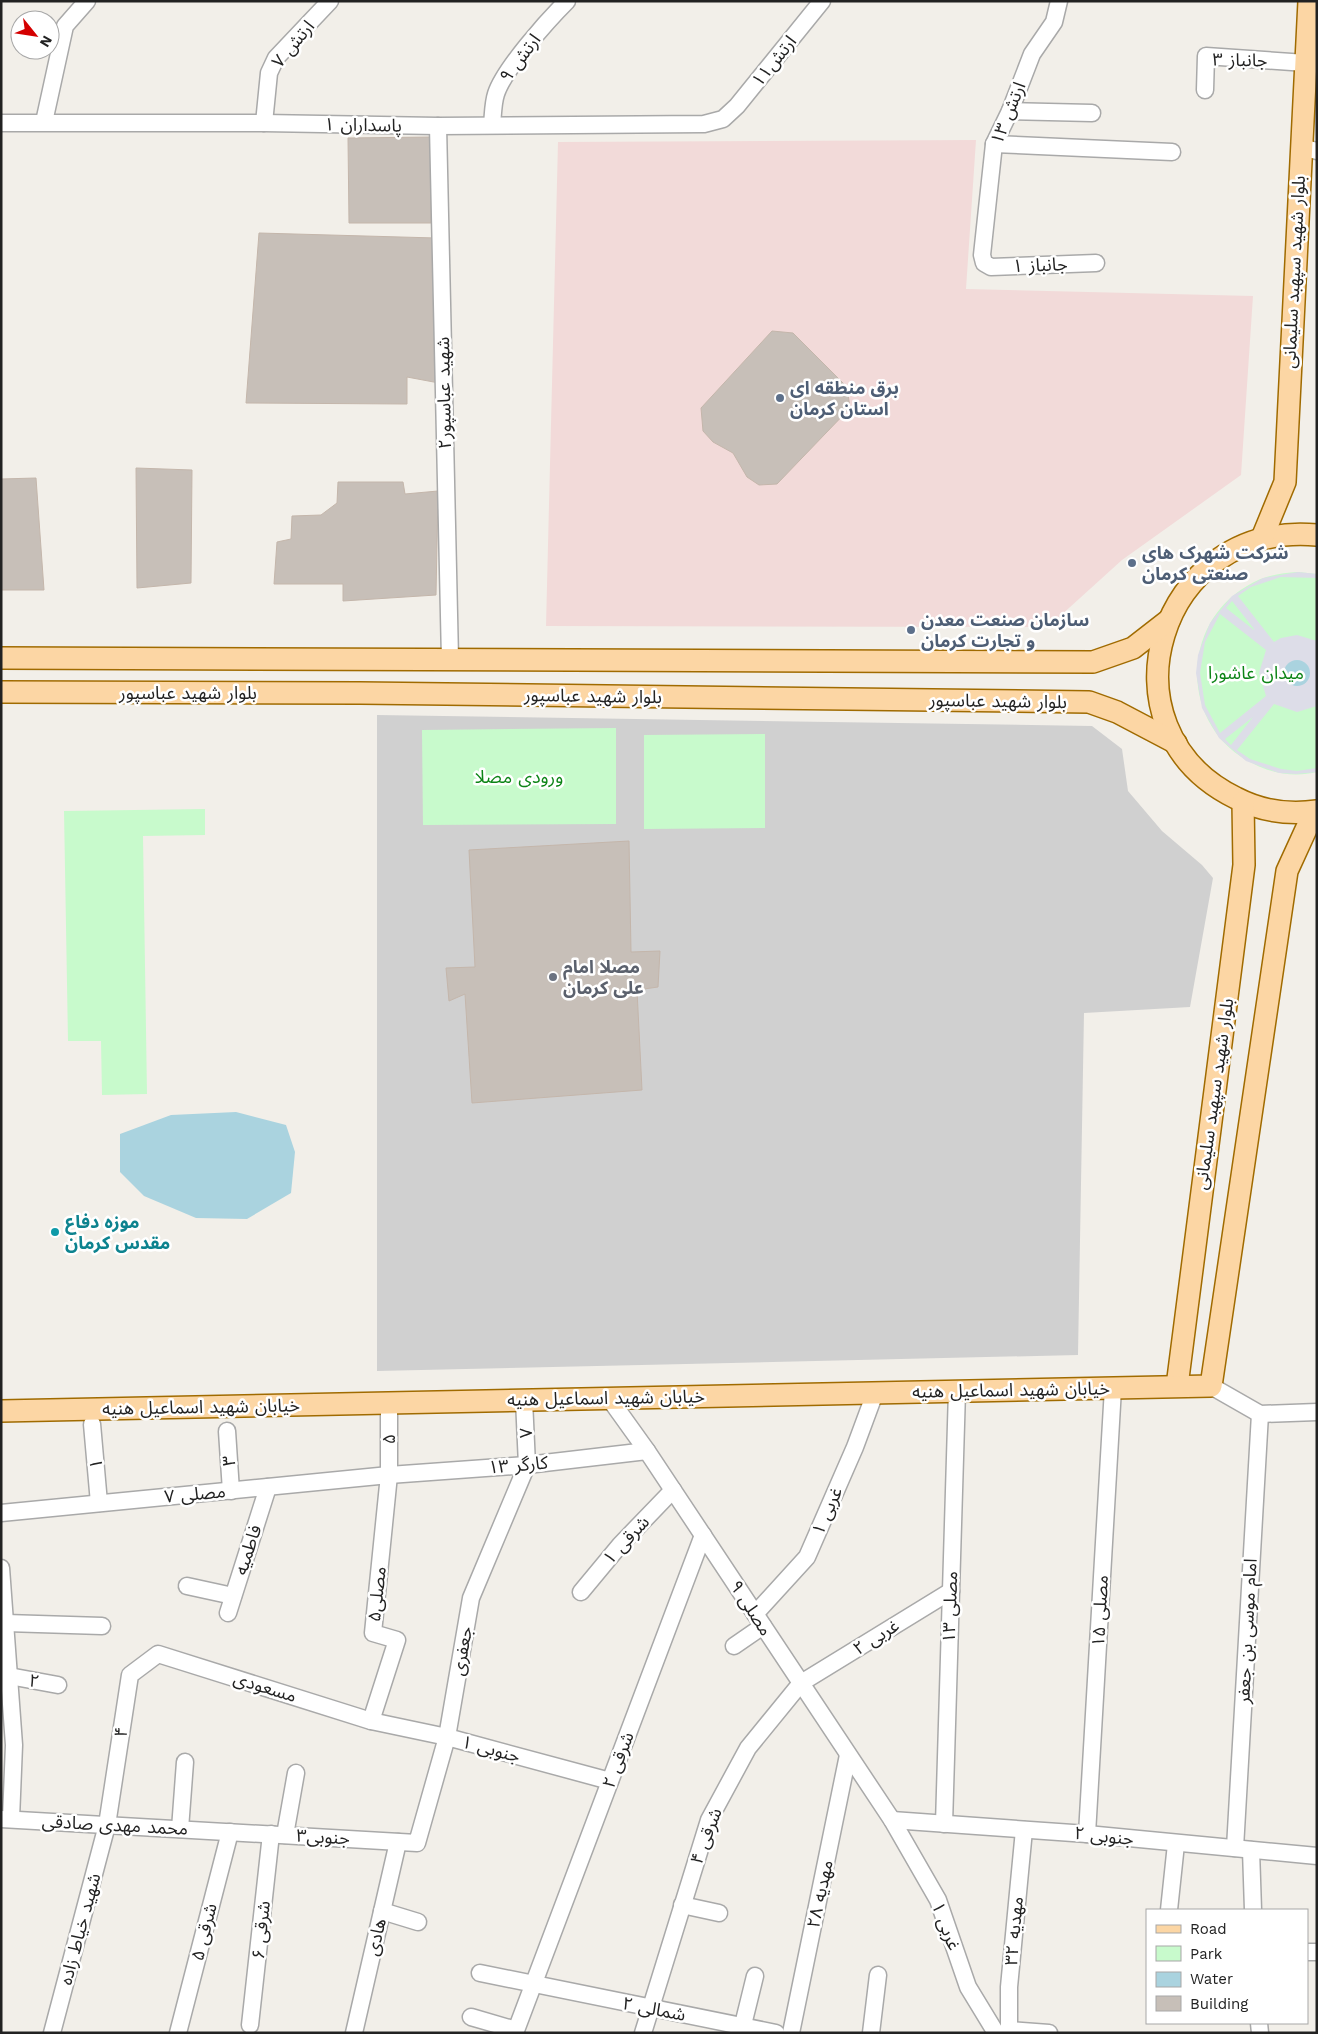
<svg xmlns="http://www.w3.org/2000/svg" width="1318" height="2034" font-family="'Work Sans','Noto Sans Arabic',sans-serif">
<rect width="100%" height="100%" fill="#f2efe9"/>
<polygon fill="#f2dad9" points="976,140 966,289 1253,296 1241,475 1122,560 1048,627 546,626 558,142"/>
<polygon fill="#d0d0d0" points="377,715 1092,726 1122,749 1128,791 1162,831 1202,865 1213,878 1190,1007 1084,1013 1078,1355 377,1371"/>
<g fill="#c8facc">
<path d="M1298 572 1317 574V772C1296 777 1273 774 1254 764 1181 730 1178 626 1247 586 1263 576 1280 573 1298 572Z"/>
<polygon points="616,728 616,824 423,825 422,730"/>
<polygon points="765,734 765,828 644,829 644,735"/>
<polygon points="205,809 205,835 143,836 147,1094 102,1095 101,1041 68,1041 64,811"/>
</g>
<path fill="#dddde8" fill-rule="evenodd" d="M1298 572 1317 574V578L1281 577 1251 587 1238 596 1274 642 1281 638 1297 635 1317 641V706L1297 712 1274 704 1237 750 1250 759 1281 769 1297 771 1317 768V772L1296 774 1279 773 1246 761 1219 738 1202 708 1196 673 1198 655 1210 623 1232 596 1263 578ZM1232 601 1254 629V630L1226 608ZM1220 614 1266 650 1259 673 1266 696 1220 733 1205 705 1200 673 1205 642ZM1253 717 1231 745 1225 739Z"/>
<g fill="#aad3df">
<circle cx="1297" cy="673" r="13"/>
<polygon points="236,1112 286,1125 295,1152 291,1193 247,1219 196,1218 144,1196 120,1172 120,1134 171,1115"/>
</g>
<g fill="#c7bfb8" stroke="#c4b6ab">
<polygon points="431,137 431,223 349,223 348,138"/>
<polygon points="259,233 436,238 439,383 407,377 407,404 246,403"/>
<polygon points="772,331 793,333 847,387 850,408 777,484 759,485 747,477 733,453 713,442 703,431 701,408"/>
<polygon points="136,468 192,470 191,583 137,588"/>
<polygon points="36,478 44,590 1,590 1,479"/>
<polygon points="338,482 403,482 405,494 438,491 436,595 343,601 343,584 274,584 277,542 291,539 292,516 321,515 337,503"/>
<polygon points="629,841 631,952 660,951 658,987 637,990 642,1090 472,1103 465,994 449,1001 446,968 475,967 469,850"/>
</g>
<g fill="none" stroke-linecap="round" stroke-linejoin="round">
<defs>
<g id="minor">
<polyline points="1059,1 1054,22 1032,54 1010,111 994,144 982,255 984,263 991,267 1096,263"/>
<polyline points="1205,90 1206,56 1306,63"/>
<polyline points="1010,111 1092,113"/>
<polyline points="44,122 65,26 87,1"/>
<polyline points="1,123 264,123 438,126 704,124 723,119 737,106 822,1"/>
<polyline points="264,123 269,73 276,58 330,1"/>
<path d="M492 125C493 115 493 103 496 94 504 69 548 20 567 1"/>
<polyline points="438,126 450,659"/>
<polyline points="994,144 1172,152"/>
<polyline points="1300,147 1317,151"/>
<polyline points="1211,1386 1260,1414 1317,1412"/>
<polyline points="609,1398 647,1451 892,1820 938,1900 968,1987 996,2033"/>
<polyline points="92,1424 99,1503"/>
<polyline points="227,1431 231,1491"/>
<polyline points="1,1513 389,1475 527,1465 647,1451"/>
<polyline points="1,1568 14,1745 11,1819"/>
<polyline points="187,1586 233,1596"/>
<polyline points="581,1592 620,1545 673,1490"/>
<polyline points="228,1613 268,1487"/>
<polyline points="755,1614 807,1557 855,1447 875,1393"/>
<polyline points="6,1623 102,1626"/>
<polyline points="734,1646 763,1626"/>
<polyline points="9,1676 58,1685"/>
<polyline points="371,1721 397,1640 373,1633 389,1475 389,1403"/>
<polyline points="1,1819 417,1843 447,1737 471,1598 527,1465 524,1400"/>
<polyline points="892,1820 1087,1834 1317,1856"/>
<polyline points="944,1824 957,1391"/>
<polyline points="180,1829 185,1762"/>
<polyline points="1087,1834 1113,1388"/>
<polyline points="285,1835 296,1773"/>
<polyline points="1235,1848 1260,1414"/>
<polyline points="1251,1850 1253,1910"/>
<polyline points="682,1905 719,1913"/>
<polyline points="1169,1910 1176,1844"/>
<polyline points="382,1911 418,1922"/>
<polyline points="1307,1952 1317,1952"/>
<polyline points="480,1973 776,2033"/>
<polyline points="471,2017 516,2030"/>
<polyline points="1259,2023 1260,2033"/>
<polyline points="250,2025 271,1834"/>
<polyline points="1009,2030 1049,2033"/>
<polyline points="52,2033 107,1825 130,1675 158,1654 371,1721 447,1737 610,1781"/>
<polyline points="178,2033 230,1832"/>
<polyline points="354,2033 398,1842"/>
<polyline points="515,2033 703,1535"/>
<polyline points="643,2033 709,1820 748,1748 801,1683 951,1591"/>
<polyline points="741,2033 755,1976"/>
<polyline points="791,2033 848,1755"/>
<polyline points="871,2033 878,1975"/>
<polyline points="1009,2033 1009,1987 1024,1830"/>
</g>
<g id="major">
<path d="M1317 535C1158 520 1095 729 1236 798 1261 811 1289 815 1317 811"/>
<polyline points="1262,538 1285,482 1309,1"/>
<polyline points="1,658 1093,662 1133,648 1169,620"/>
<polyline points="1,692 360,693 1089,702 1117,712 1176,743"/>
<polyline points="1177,1386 1244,865 1243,802"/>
<polyline points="1,1411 1211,1386 1287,871 1314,812"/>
</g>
</defs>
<use href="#minor" stroke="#a9a9a9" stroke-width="19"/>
<use href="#major" stroke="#a06b00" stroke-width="24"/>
<use href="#minor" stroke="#fff" stroke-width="16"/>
<use href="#major" stroke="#fcd6a4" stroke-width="21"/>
</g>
<g fill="#5c6f8a" stroke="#fff" stroke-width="2">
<circle cx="780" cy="398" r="5"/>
<circle cx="1132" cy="563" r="5"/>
<circle cx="911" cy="630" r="5"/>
</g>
<circle fill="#6b7280" stroke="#fff" stroke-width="2" cx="553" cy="977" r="5"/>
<circle fill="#0f9aa8" stroke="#fff" stroke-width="2" cx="55" cy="1232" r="5"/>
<g text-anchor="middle" stroke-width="5" stroke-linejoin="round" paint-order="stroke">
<g font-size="18" fill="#222" stroke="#fff">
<text transform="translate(293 44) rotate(-50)" y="6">ارتش ۷</text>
<text transform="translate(520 58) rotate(-53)" y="6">ارتش ۹</text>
<text transform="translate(1240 60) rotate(1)" y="6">جانباز ۳</text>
<text transform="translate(774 61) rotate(-51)" y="6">ارتش۱۱</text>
<text transform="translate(1008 113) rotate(-68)" y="6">ارتش ۱۳</text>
<text transform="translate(363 125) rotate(1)" y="6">پاسداران ۱</text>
<text transform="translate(1040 265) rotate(-2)" y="6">جانباز ۱</text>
<text transform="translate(1294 272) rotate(-87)" y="6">بلوار شهید سپهبد سلیمانی</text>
<text transform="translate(444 393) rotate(-91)" y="6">شهید عباسپور۲</text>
<text x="188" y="699">بلوار شهید عباسپور</text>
<text transform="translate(593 696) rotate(1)" y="6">بلوار شهید عباسپور</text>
<text transform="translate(998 701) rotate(1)" y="6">بلوار شهید عباسپور</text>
<text transform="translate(1214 1094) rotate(-82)" y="6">بلوار شهید سپهبد سلیمانی</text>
<text transform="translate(1011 1390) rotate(-1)" y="6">خیابان شهید اسماعیل هنیه</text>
<text transform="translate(606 1398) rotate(-1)" y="6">خیابان شهید اسماعیل هنیه</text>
<text transform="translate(201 1407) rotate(-1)" y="6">خیابان شهید اسماعیل هنیه</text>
<text transform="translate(526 1433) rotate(-92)" y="6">۷</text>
<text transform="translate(389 1439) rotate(-90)" y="6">۵</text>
<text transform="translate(229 1461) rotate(-93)" y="6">۳</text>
<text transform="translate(96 1464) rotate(-95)" y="6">۱</text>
<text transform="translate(518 1465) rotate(-5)" y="6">کارگر ۱۳</text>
<text transform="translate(195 1494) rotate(-5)" y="6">مصلی ۷</text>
<text transform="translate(827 1511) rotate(-66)" y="6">۱ غربی</text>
<text transform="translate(626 1540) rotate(-47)" y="6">۱ شرقی</text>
<text transform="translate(248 1550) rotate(-72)" y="6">فاطمیه</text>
<text transform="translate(377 1594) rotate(-84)" y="6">مصلی۵</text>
<text transform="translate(950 1607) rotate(-88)" y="6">مصلی ۱۳</text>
<text transform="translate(751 1608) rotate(57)" y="6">مصلی ۹</text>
<text transform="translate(1100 1611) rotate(-87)" y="6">مصلی ۱۵</text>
<text transform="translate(1247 1631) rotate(-87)" y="6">امام موسی بن جعفر</text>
<text transform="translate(876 1637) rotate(-32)" y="6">۲ غربی</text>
<text transform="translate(462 1651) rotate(-80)" y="6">جعفری</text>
<text transform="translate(34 1681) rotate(10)" y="6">۲</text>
<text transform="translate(265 1687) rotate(17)" y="6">مسعودی</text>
<text transform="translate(121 1732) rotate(-82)" y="6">۴</text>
<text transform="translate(491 1749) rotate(15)" y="6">۱ جنوبی</text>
<text transform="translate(618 1760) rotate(-69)" y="6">۲ شرقی</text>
<text transform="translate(115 1825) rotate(3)" y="6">محمد مهدی صادقی</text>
<text transform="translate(706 1836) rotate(-69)" y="6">۴ شرقی</text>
<text transform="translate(1104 1836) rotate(6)" y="6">جنوبی ۲</text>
<text transform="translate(323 1837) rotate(3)" y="6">جنوبی۳</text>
<text transform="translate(820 1894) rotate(-78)" y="6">مهدیه ۲۸</text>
<text transform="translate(946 1926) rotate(69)" y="6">۱ غربی</text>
<text transform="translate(80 1929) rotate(-75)" y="6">شهید خیاط زاده</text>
<text transform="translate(261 1930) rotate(-84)" y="6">۶ شرقی</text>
<text transform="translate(1014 1931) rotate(-85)" y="6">مهدیه ۳۲</text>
<text transform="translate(204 1932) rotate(-76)" y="6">۵ شرقی</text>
<text transform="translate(376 1937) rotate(-77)" y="6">هادی</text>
<text transform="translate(654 2009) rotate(11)" y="6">۲ شمالی</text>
</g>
<g font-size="18" font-weight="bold" fill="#4e5e75" stroke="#fff" text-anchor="start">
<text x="790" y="394">برق منطقه ای<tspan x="790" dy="21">استان کرمان</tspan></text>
<text x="1142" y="559">شرکت شهرک های<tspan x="1142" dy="21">صنعتی کرمان</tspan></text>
<text x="921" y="626">سازمان صنعت معدن<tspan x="921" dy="21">و تجارت کرمان</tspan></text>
</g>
<g font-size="18" fill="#0c8416" stroke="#fff">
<text x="1256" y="679">میدان عاشورا</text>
<text x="519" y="783">ورودی مصلا</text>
</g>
<g font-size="18" font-weight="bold" fill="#5b616d" stroke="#fff" text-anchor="start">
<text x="563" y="973">مصلا امام<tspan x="563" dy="21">علی کرمان</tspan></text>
</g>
<g font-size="18" font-weight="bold" fill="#0d838f" stroke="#fff" text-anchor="start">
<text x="65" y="1228">موزه دفاع<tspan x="65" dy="21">مقدس کرمان</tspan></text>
</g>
</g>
<rect width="1318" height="2034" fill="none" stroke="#222222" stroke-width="5"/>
<rect x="1146" y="1909" width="162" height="115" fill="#ffffff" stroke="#a7a7a7"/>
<rect x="1156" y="1925" width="25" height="8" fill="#fcd6a4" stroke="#a7a7a7"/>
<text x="1190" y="1934" font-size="15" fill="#222222">Road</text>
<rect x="1156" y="1946" width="25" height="15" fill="#c8facc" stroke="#a7a7a7"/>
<text x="1190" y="1959" font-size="15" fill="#222222">Park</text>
<rect x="1156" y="1972" width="25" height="15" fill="#aad3df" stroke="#a7a7a7"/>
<text x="1190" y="1984" font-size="15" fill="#222222">Water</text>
<rect x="1156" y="1996" width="25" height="15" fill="#c7bfb8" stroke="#a7a7a7"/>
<text x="1190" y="2009" font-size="15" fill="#222222">Building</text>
<g transform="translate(35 35) rotate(120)"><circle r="24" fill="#ffffff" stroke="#a7a7a7"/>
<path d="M0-4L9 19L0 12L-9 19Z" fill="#d40000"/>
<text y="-8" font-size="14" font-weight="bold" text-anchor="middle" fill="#222222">N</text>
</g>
</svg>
